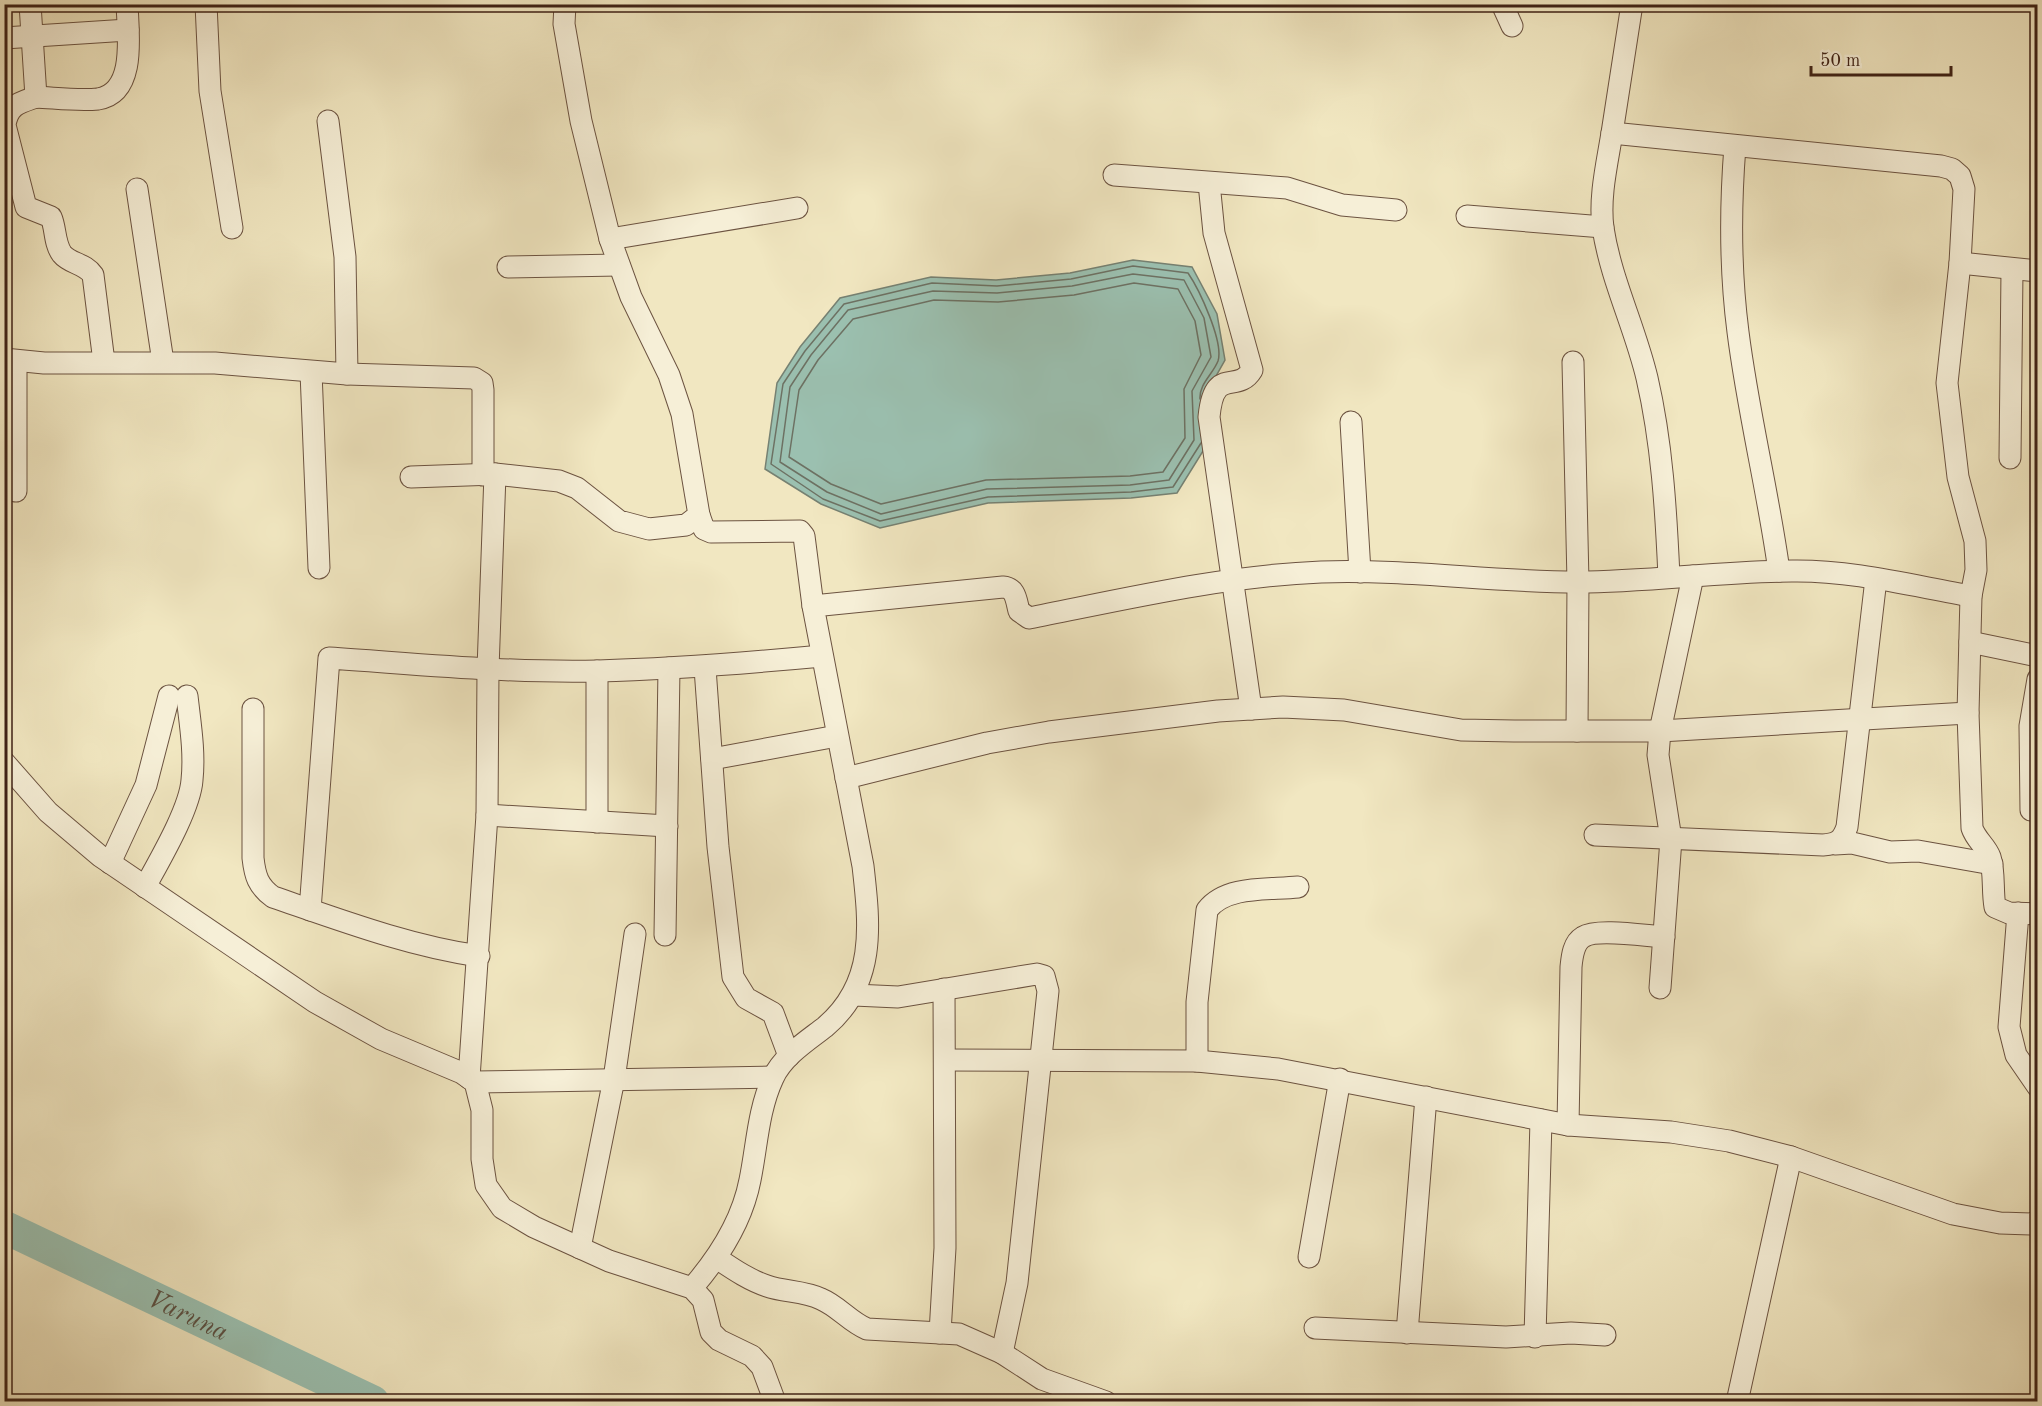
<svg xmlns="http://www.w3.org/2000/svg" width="2042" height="1406" font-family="'Old Standard TT',serif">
<rect width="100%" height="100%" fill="#f1e7c1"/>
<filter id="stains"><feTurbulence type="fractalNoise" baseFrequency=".00333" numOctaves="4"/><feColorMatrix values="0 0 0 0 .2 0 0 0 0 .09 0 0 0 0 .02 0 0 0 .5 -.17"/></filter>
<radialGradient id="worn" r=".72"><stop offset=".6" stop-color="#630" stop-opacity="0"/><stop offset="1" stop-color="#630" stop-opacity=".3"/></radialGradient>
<polygon fill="#9bc0b0" stroke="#768172" stroke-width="1.5" points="1133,260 1192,267 1217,314 1225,360 1206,394 1208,443 1177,493 1131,498 988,503 880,528 821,504 765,469 777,383 800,347 840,298 931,277 996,280 1070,273"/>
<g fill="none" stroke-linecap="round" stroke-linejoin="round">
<g stroke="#6d7163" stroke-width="1.5">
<polygon points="1133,274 1184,280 1204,318 1211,357 1192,391 1194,440 1169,480 1130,485 987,489 881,514 827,492 780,462 790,387 811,355 848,310 933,291 997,293 1072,286"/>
<polygon points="1134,283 1178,289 1195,321 1201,355 1184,389 1185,438 1163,472 1130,476 986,480 881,504 831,484 789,457 799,390 818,360 853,319 934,300 998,302 1074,295"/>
<path d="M1200 399C1199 384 1213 374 1218 361 1224 342 1199 289 1188 273L1133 266 1071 279 997 286 932 283 844 304 805 351 783 384 771 464 823 499 880 521 988 497 1131 492 1173 487 1201 443"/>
</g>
<path stroke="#9bc0b0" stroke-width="33" id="s1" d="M4 1227 373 1402"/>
<defs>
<g id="street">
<path d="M30 4 36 97C19 103 8 105 5 125L26 207 51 217C56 228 54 243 62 254 70 264 85 263 93 275L104 362"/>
<polyline points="206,4 210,91 232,228"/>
<polyline points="1502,4 1512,26"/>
<path d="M1632 4 1612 133 1941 166 1952 169 1960 176 1964 189 1960 263 1947 383 1958 477 1975 541 1976 570 1971 596 1968 713 1972 828C1976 840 1986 846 1990 857 1995 873 1992 890 1995 907L2009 913 2038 914"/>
<polyline points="4,38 128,30"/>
<path d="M36 97C56 98 78 101 98 99 137 93 128 33 127 4"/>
<polyline points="328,121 345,257 347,374"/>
<path d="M1612 133C1607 164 1599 197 1603 228 1611 280 1635 327 1647 378 1662 443 1666 510 1669 577"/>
<path d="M1735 146C1730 209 1730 270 1738 332 1748 412 1768 491 1779 571"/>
<polyline points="1114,175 1287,188 1342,205 1396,210"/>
<path d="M1209 183 1214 233 1252 370C1237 395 1214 364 1209 417L1251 709"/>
<polyline points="137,189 163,362"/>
<polyline points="1467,216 1603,227"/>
<polyline points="610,239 797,208"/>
<polyline points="1960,263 2038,271"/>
<polyline points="508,267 619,265"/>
<polyline points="4,359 44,363 215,363 347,374 474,378 482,383 483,390 483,475"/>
<polyline points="16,361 16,491"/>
<polyline points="1573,362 1578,582 1577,731"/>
<polyline points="311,372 319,568"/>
<polyline points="1351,422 1360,572"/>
<polyline points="2010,458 2012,270"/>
<polyline points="411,477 495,474 559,481 577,488 619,521 649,529 686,525 699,515 682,414 669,375 631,297 610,239 581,121 564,24 565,4"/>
<polyline points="699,515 704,529 711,532 800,531 804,536 813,606"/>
<polyline points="1970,642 2038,656"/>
<polyline points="705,668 718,847 733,977 746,998 773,1013 789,1056"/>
<polyline points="597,671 597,822"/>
<path d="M253 709V858C255 876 258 886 273 897 340 920 409 946 479 956"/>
<polyline points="712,759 837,736"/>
<polyline points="4,762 48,812 100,856 315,1002 381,1039 462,1073 475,1082 773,1077"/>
<polyline points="846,778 987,743 1049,732 1218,711 1283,707 1344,710 1461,730 1514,731 1660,731 1968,713"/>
<polyline points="2031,810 2030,726 2038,679"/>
<polyline points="487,815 667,826"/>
<path d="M1595 835 1823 845C1837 844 1842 841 1847 827L1876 579"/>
<polyline points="1835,844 1852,843 1890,852 1918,851 1992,864"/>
<polyline points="110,863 146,785 169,696"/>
<path d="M145 887C159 861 190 809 192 780 195 752 190 723 187 696"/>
<path d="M310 910 329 658C419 664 508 673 598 671 673 669 747 663 822 656"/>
<polyline points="2018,913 2009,1027 2016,1055 2038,1087"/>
<polyline points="665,935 669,668"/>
<polyline points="1660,988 1671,839 1658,755 1660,731 1693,576"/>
<polyline points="854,995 898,997 1037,974 1044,976 1048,991 1017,1283 1002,1353"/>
<polyline points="945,1060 1197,1061 1278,1069 1568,1125 1671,1132 1729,1141 1791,1157 1953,1214 2000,1223 2031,1224 2038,1221"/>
<path d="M1197 1061V1002L1207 910C1226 885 1269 890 1298 887"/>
<polyline points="469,1078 487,815 488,669 495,474"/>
<polyline points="475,1082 482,1110 482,1159 486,1185 502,1208 534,1227 609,1261 692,1288 703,1300 711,1332 719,1340 752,1356 762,1367 775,1402"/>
<path d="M1568 1125 1571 967C1572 957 1573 943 1583 937 1597 928 1646 936 1664 937"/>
<polyline points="580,1248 614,1079 635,934"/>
<polyline points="1309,1257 1340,1079"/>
<path d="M718 1259C733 1269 749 1280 767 1286 784 1292 804 1291 821 1299 838 1306 850 1322 867 1329L959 1334 1002 1353 1042 1379 1106 1402"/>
<path d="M692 1288C719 1257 742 1222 750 1180 757 1146 758 1110 773 1078 783 1056 807 1041 825 1027 876 984 870 927 863 866L813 606 1003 587C1016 588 1016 600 1019 611L1029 618C1125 599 1222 576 1321 572 1407 569 1492 582 1578 582 1649 582 1721 571 1792 571 1852 570 1913 586 1971 596"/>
<polyline points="1315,1328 1506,1337 1571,1333 1605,1335"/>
<polyline points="940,1333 945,1248 944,989"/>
<polyline points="1407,1333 1426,1097"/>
<polyline points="1535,1337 1541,1120"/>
<polyline points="1737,1402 1791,1157"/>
</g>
</defs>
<use href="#street" stroke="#6c5341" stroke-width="23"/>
<use href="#street" stroke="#f6efd7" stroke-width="21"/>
</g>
<g text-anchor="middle" stroke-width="6" stroke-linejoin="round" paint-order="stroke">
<g font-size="26" font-style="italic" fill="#5b5144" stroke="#f6efd7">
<text dy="9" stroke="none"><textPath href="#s1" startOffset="204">Varuna</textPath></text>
</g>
</g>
<rect width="2042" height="1406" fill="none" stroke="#f1e7c1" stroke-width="24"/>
<rect x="6" y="6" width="2030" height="1394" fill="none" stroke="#3f2216" stroke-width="3"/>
<rect x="12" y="12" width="2018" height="1382" fill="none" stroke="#3f2216" stroke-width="1.5"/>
<path d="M1811 66v9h140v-9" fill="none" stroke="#3f2216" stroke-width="3"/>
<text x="1820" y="66" font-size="18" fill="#3f2216" stroke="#f6efd7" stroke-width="4.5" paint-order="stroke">50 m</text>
<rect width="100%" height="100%" filter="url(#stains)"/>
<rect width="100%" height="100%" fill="url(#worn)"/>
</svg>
